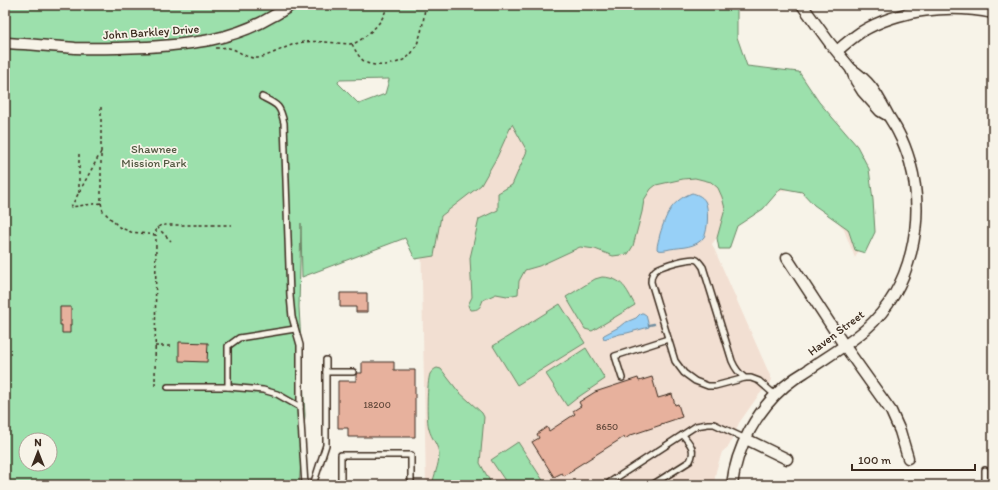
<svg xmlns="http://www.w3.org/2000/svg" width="998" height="490" font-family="Itim,sans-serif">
<rect width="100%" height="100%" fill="#f7f3e8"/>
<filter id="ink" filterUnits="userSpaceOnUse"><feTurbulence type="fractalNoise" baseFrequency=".025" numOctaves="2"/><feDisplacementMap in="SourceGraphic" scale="8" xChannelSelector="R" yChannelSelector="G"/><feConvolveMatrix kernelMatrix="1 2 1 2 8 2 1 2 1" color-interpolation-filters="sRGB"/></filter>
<g filter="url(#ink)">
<polygon fill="#f2dfd2" points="792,77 868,231 855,258 844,230 819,197 799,186 766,196 737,211 712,244 772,380 758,396 746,413 739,423 729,446 722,452 716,471 714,485 426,485 418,79"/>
<g fill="#9ce0ac" stroke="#6c8565" fill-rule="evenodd">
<path d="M5 5H737V37L747 66 799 72 819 102 857 146 869 169 873 200 875 232 865 253 855 250 848 229 814 205 802 192 781 188 763 209 737 226 729 249H719L717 238 725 209 722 197 718 188 711 182 695 178 683 179 656 185 651 189 644 200 642 212 633 246 628 254 613 256 595 249 580 247 539 266 525 270 519 281 518 294 507 296 496 294 483 300C480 308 479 310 470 310L468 305 472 297 470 258 479 219 498 210V193L512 185 527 151 512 124 497 157 481 185 441 216 434 256 415 259 405 238 302 277 301 223 299 307 305 415 299 485H5ZM339 80 389 79V80L385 94 359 104 338 83ZM26 440H50V464H26Z"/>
<path d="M602 277C623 278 626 289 635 305L592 331 585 329 566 297 595 279Z"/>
<polygon points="560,304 585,343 517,385 493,346"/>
<polygon points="586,348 605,379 577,398 567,406 546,374"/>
<path d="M437 368 441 369 458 391 482 413 484 417 480 463 492 485H432C434 475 439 465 439 455 439 446 431 438 429 429 426 420 427 382 430 374 432 371 434 369 437 368Z"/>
<polygon points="518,442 544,482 540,485 508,485 491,460"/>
</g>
<g fill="#97d0f7" stroke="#728ea0">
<path d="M692 193C696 194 702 196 705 201 709 207 708 231 704 237 696 248 682 247 670 249 666 250 662 251 658 250L657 249C657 244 659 239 660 234 666 215 671 201 692 193Z"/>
<polygon points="641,313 643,313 646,315 649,327 627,333 620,334 604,339 603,336 604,335 619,327 624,323 636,318"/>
</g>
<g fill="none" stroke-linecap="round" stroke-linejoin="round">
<polyline stroke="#728ea0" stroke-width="2.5" points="649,325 654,324"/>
</g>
<g fill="#e7b19d" stroke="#3b2a1e">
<polygon points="340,293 367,293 367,312 356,312 356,307 340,307"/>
<polygon points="60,307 71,307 71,325 70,325 70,333 62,333 62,325 60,325"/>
<polygon points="179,342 208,343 207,362 179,361"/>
<polygon points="362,362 394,362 394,370 415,370 415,437 348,437 348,428 338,428 338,381 356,381 356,375 357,373 362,373"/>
<polygon points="652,377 658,398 672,394 675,405 678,404 682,417 661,424 661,425 631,435 625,439 624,437 573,469 574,470 564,476 562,473 554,477 532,442 539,438 537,434 547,427 549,431 575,414 573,411 581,406 579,402 595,392 638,378 639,381"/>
</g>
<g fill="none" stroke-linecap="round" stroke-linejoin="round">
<defs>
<g id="service">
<path d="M262 97C278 105 280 105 284 123L290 296 292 317 300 345V407L305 485"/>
<polyline points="326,372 353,372"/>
<polyline points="622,378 615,356 668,339"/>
<path d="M745 378C738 373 735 368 732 361L703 267C701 265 700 262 697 260 691 257 664 265 657 269 652 272 651 277 651 282L675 361 684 373 695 381 708 386H715L745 378H751L759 381 775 395"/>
<polyline points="168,387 228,387 263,390 277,394 300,407"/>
<polyline points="228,387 228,346 239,338 295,329"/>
<polyline points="985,470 985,485"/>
<polyline points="313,485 326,445 326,360"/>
<polyline points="341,485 341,455 411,455 411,485"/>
<polyline points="607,485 610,482 696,426 708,424 714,424 746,439"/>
<path d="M652 485 690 461C696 449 690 444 683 435"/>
</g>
<g id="minor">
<polyline points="802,5 829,42 851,69 856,81 863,92 880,111 887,115"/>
<path d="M5 43C28 44 51 46 75 48 99 49 123 48 148 47 193 44 233 40 273 16 279 13 285 9 291 5"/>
<path d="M837 51C845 44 852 38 861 32 899 9 951 4 993 13"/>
<polyline points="787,258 844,345 891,411 900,431 908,458"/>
<polyline points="746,439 787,459"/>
<path d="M732 485C736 448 757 410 785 386 791 381 798 376 805 372 825 358 848 345 866 329 912 288 926 219 910 162 907 152 904 143 899 134 896 127 892 122 888 115 877 95 872 83 851 69"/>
</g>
</defs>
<use href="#service" stroke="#3b2a1e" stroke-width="8"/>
<use href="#minor" stroke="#3b2a1e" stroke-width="13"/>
<g stroke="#3b2a1e" stroke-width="1.5" stroke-dasharray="3 3" stroke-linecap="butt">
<path d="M352 44C356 51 359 59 367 63 378 68 402 64 410 55 421 43 424 20 425 5"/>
<path d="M216 48C220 48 225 47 229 48 239 50 246 59 257 58 270 56 282 48 295 44 311 39 332 43 350 44L355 43 359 41C372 31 384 22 387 5"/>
<polyline points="101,152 71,207 101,203 101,105"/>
<polyline points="79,193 79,151"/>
<polyline points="101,203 103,211 119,227 131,232 156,235 156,229 161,225 232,225"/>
<polyline points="157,227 171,241"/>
<polyline points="155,346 171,346"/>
<polyline points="155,386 156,235"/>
</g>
<use href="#service" stroke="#f7f3e8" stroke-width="5"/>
<use href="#minor" stroke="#f7f3e8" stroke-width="10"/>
</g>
</g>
<g text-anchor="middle" stroke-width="3.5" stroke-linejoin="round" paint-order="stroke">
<g font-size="10" fill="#664c3e">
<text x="377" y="408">18200</text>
<text x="607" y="430">8650</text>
</g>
<g font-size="12" fill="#3b2a1e" stroke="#f7f3e8">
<text transform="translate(151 32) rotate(-4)" y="4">John Barkley Drive</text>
<text transform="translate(836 333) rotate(-37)" y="4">Haven Street</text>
</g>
<g font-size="12" fill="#535842" stroke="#f7f3e8">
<text x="154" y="153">Shawnee<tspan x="154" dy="14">Mission Park</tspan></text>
</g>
</g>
<rect width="998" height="490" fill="none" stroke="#f7f3e8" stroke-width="20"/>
<rect x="10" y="10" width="978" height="470" fill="none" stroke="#3b2a1e" stroke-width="1.5" filter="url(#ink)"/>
<g transform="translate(38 452)"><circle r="19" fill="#f7f3e8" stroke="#aca397"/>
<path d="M0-3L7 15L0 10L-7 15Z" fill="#3b2a1e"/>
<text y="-6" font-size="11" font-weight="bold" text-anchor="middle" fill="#3b2a1e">N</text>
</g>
<path d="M852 464v6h123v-6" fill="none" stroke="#3b2a1e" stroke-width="2"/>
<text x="858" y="464" font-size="12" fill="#3b2a1e" stroke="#f7f3e8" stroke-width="3" paint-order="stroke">100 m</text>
</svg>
